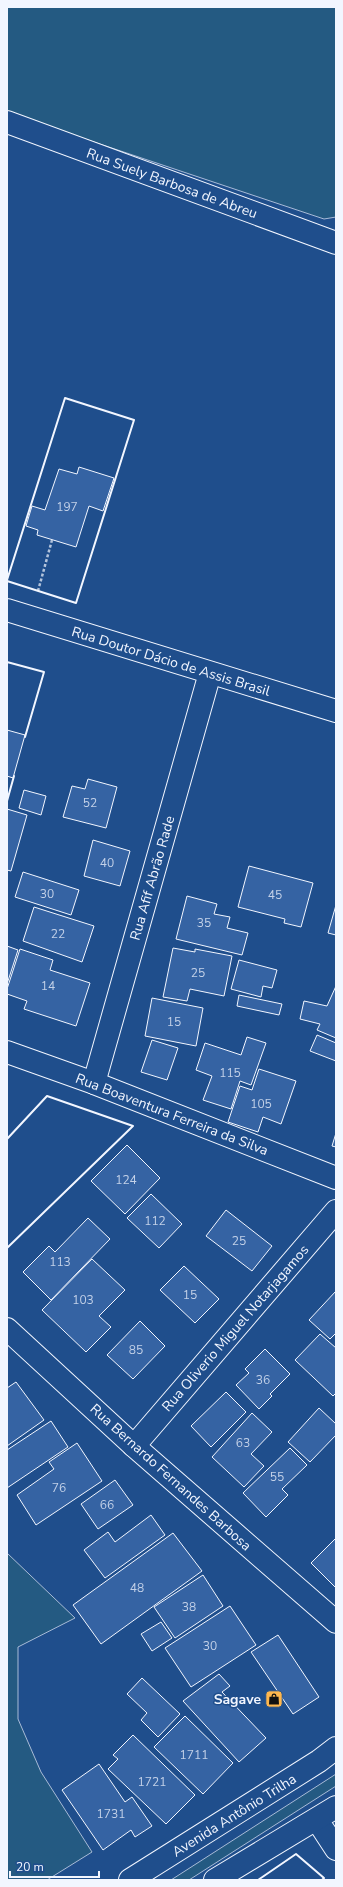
<svg xmlns="http://www.w3.org/2000/svg" width="343" height="1887" font-family="'Nunito Sans',sans-serif">
<rect width="100%" height="100%" fill="#1f4e8c"/>
<g fill="#245a82" stroke="#a8bbd7">
<polygon points="7,7 336,7 336,217 324,219 7,113"/>
<polygon points="7,1553 75,1618 18,1647 18,1719 41,1772 92,1852 47,1880 7,1880"/>
<polygon points="336,1774 336,1786 189,1880 171,1880"/>
</g>
<g fill="#3563a3" stroke="#f2f6ff">
<polygon points="79,467 114,478 103,511 89,506 76,547 37,535 38,530 26,526 32,506 45,510 59,469 77,474"/>
<polygon points="7,730 25,735 13,778 7,776"/>
<polygon points="88,779 117,787 106,828 63,817 72,786 85,789"/>
<polygon points="24,790 46,796 41,815 19,808"/>
<polygon points="7,809 27,815 11,871 7,870"/>
<polygon points="93,840 130,851 120,886 84,876"/>
<polygon points="249,866 313,883 301,927 284,923 285,919 238,907"/>
<polygon points="23,872 79,890 71,915 15,897"/>
<polygon points="187,896 217,904 214,914 230,917 227,928 248,933 242,955 176,939"/>
<polygon points="336,905 336,935 328,933"/>
<polygon points="34,907 94,926 82,962 23,941"/>
<polygon points="7,946 18,950 7,984"/>
<polygon points="173,948 195,952 195,949 232,956 224,996 190,989 187,1001 163,997"/>
<polygon points="20,949 53,960 50,970 90,983 76,1026 24,1009 27,1001 7,994 7,989"/>
<polygon points="239,960 277,970 272,988 263,986 261,997 231,989"/>
<polygon points="336,986 336,1038 317,1030 320,1024 300,1019 304,1001 327,1006"/>
<polygon points="239,995 282,1004 279,1015 237,1006"/>
<polygon points="152,998 203,1008 196,1046 145,1036"/>
<polygon points="317,1035 336,1043 336,1061 310,1051"/>
<polygon points="247,1037 266,1043 251,1085 240,1081 231,1109 203,1100 212,1076 196,1070 205,1043 241,1055"/>
<polygon points="152,1040 178,1048 167,1080 141,1072"/>
<polygon points="259,1069 296,1081 281,1124 263,1117 258,1132 228,1122 240,1086 252,1090"/>
<polygon points="336,1133 336,1147 332,1146"/>
<polygon points="127,1145 160,1178 125,1214 91,1181"/>
<polygon points="151,1194 182,1224 159,1248 127,1218"/>
<polygon points="226,1210 272,1246 252,1271 206,1236"/>
<polygon points="88,1218 110,1239 51,1300 23,1272 49,1246 55,1252"/>
<polygon points="92,1259 125,1290 99,1316 111,1327 86,1352 42,1310"/>
<polygon points="184,1266 219,1299 195,1323 160,1290"/>
<polygon points="336,1291 336,1333 330,1339 309,1320"/>
<polygon points="140,1321 165,1346 133,1379 107,1355"/>
<polygon points="320,1334 336,1348 336,1393 333,1396 295,1360"/>
<polygon points="265,1349 290,1374 270,1394 272,1396 259,1409 236,1385 249,1373 245,1369"/>
<polygon points="16,1382 44,1420 7,1446 7,1388"/>
<polygon points="226,1392 246,1412 211,1447 191,1426"/>
<polygon points="319,1408 336,1424 336,1435 310,1462 288,1442"/>
<polygon points="252,1413 272,1432 251,1454 264,1466 244,1487 212,1457"/>
<polygon points="51,1421 68,1447 7,1488 7,1450"/>
<polygon points="77,1443 102,1481 36,1525 17,1495 54,1469 49,1462"/>
<polygon points="290,1448 307,1465 282,1489 288,1495 266,1517 243,1493"/>
<polygon points="115,1480 133,1505 98,1529 81,1504"/>
<polygon points="151,1515 165,1535 105,1578 84,1550 108,1532 115,1542"/>
<polygon points="173,1533 202,1571 101,1644 73,1605"/>
<polygon points="336,1538 336,1588 311,1563"/>
<polygon points="203,1575 223,1606 175,1638 154,1607"/>
<polygon points="230,1606 256,1645 191,1687 165,1648"/>
<polygon points="161,1622 172,1638 152,1651 141,1634"/>
<polygon points="278,1635 319,1697 293,1714 251,1652"/>
<polygon points="219,1674 230,1686 222,1692 266,1738 239,1762 183,1701"/>
<polygon points="142,1678 180,1714 158,1737 141,1720 147,1713 127,1694"/>
<polygon points="185,1716 233,1763 203,1794 154,1747"/>
<polygon points="133,1735 195,1795 166,1824 108,1769 118,1759 113,1755"/>
<polygon points="99,1764 125,1802 132,1797 152,1826 135,1837 131,1830 103,1850 62,1790"/>
</g>
<g fill="none" stroke-linecap="round" stroke-linejoin="round">
<defs>
<g id="minor">
<polyline points="7,122 336,243"/>
<polyline points="7,610 336,711"/>
<polyline points="7,1052 94,1083 336,1178"/>
<polyline points="94,1083 210,673"/>
<polyline points="7,1329 134,1446 336,1622"/>
<polyline points="134,1446 336,1211"/>
<polyline points="317,1820 336,1849"/>
</g>
<g id="major">
<polyline points="130,1880 319,1761 336,1748"/>
<polyline points="215,1880 336,1807"/>
</g>
</defs>
<use href="#minor" stroke="#f2f6ff" stroke-width="24"/>
<use href="#major" stroke="#f2f6ff" stroke-width="24"/>
<polyline stroke="#b3c4dc" stroke-width="2.5" stroke-dasharray="3 2" stroke-linecap="butt" points="38,591 52,540"/>
<use href="#minor" stroke="#1f4e8c" stroke-width="22"/>
<use href="#major" stroke="#1f4e8c" stroke-width="22"/>
<g stroke="#f2f6ff" stroke-width="2">
<polyline points="7,580 65,398 134,420 76,603 7,581"/>
<polyline points="7,662 44,672 25,737"/>
<polyline points="7,801 14,776"/>
<polyline points="7,1139 47,1096 133,1126 7,1248"/>
<polyline points="258,1880 296,1854 324,1878 322,1880"/>
</g>
</g>
<defs>
<symbol id="shop-square" viewBox="-11 -11 22 22"><rect x="-9" y="-9" width="18" height="18" rx="4" fill="#ffb74d" stroke="#1f4e8c"/><path d="M-5-2.5h2.3a2.7 3.5 0 0 1 5.4 0H5L5.5 6h-11ZM-1.5-2.5h3a1.5 2.3 0 0 0-3 0Z" fill="#111"/></symbol>
</defs>
<g fill-rule="evenodd">
<use href="#shop-square" x="264" y="1689" width="20" height="20"/>
</g>
<g text-anchor="middle" stroke-width="3" stroke-linejoin="round" paint-order="stroke">
<g font-size="12" fill="#c3d1e8">
<text x="67" y="511">197</text>
<text x="90" y="807">52</text>
<text x="107" y="867">40</text>
<text x="47" y="898">30</text>
<text x="275" y="899">45</text>
<text x="204" y="927">35</text>
<text x="58" y="938">22</text>
<text x="198" y="977">25</text>
<text x="48" y="990">14</text>
<text x="174" y="1026">15</text>
<text x="230" y="1077">115</text>
<text x="261" y="1108">105</text>
<text x="126" y="1184">124</text>
<text x="155" y="1225">112</text>
<text x="239" y="1245">25</text>
<text x="60" y="1266">113</text>
<text x="190" y="1299">15</text>
<text x="83" y="1304">103</text>
<text x="136" y="1354">85</text>
<text x="263" y="1384">36</text>
<text x="243" y="1447">63</text>
<text x="277" y="1481">55</text>
<text x="59" y="1492">76</text>
<text x="107" y="1509">66</text>
<text x="137" y="1592">48</text>
<text x="189" y="1611">38</text>
<text x="210" y="1650">30</text>
<text x="194" y="1759">1711</text>
<text x="152" y="1786">1721</text>
<text x="111" y="1818">1731</text>
</g>
<g font-size="14" fill="#f2f6ff" stroke="#1f4e8c">
<text transform="translate(172 183) rotate(20)" y="5">Rua Suely Barbosa de Abreu</text>
<text transform="translate(171 661) rotate(17)" y="5">Rua Doutor Dácio de Assis Brasil</text>
<text transform="translate(152 878) rotate(-74)" y="5">Rua Afif Abrão Rade</text>
<text transform="translate(172 1114) rotate(21)" y="5">Rua Boaventura Ferreira da Silva</text>
<text transform="translate(235 1328) rotate(-49)" y="5">Rua Oliverio Miguel Notarjagamos</text>
<text transform="translate(171 1477) rotate(42)" y="5">Rua Bernardo Fernandes Barbosa</text>
<text transform="translate(234 1815) rotate(-32)" y="5">Avenida Antônio Trilha</text>
</g>
<g font-size="14" font-weight="bold" fill="#f2f6ff" stroke="#1f4e8c" text-anchor="end">
<text x="261" y="1704">Sagave</text>
</g>
</g>
<rect width="343" height="1887" fill="none" stroke="#f2f6ff" stroke-width="16"/>
<path d="M10 1871v6h89v-6" fill="none" stroke="#f2f6ff" stroke-width="2"/>
<text x="16" y="1871" font-size="12" fill="#f2f6ff" stroke="#1f4e8c" stroke-width="3" paint-order="stroke">20 m</text>
</svg>
